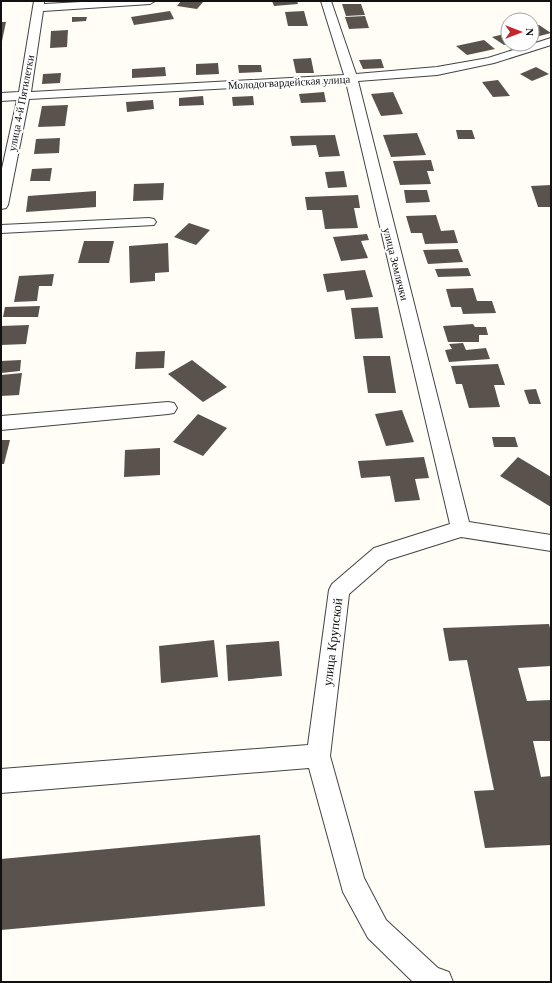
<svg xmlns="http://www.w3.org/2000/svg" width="552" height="983" font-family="Georgia,serif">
<rect width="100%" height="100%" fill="#fffdf5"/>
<g fill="#5a524d">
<polygon points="181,1 204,1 197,9 177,6"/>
<polygon points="272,1 297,1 298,4 274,6"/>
<polygon points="342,4 361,4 365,15 346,16"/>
<polygon points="170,11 174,19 134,25 131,17"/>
<polygon points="304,11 308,26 288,26 285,12"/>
<polygon points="365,16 369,28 349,29 345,17"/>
<polygon points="72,17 87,17 86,21 72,22"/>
<polygon points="1,22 6,22 2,41 1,41"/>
<polygon points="539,25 551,33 532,38 532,27"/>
<polygon points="68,30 67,47 50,48 51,31"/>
<polygon points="508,33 508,44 504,45 492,37"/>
<polygon points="484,40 495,49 467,55 456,46"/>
<polygon points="311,58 314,73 296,73 293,59"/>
<polygon points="381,59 384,68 363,69 359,60"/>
<polygon points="218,63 219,74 196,75 196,64"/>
<polygon points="238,65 261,65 262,72 239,73"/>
<polygon points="165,67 166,76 132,78 132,69"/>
<polygon points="536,67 549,74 532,81 520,74"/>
<polygon points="61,73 60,83 42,84 43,74"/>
<polygon points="498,80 510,96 493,97 482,82"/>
<polygon points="324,92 326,102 301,103 299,94"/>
<polygon points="393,92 403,114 381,116 371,94"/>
<polygon points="203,96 204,105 179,106 179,98"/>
<polygon points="253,96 254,105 233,106 232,97"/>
<polygon points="153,100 154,109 127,112 126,102"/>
<polygon points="68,105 65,126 38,127 42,106"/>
<polygon points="456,130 472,130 475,139 458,139"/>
<polygon points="417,133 426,155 391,157 383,135"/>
<polygon points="335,135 340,156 319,157 316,145 292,146 290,136"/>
<polygon points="60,138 59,153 34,154 36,139"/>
<polygon points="431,160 434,171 427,171 431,184 400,185 393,161"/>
<polygon points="52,168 50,181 30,181 32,169"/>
<polygon points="344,171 347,187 328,188 325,172"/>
<polygon points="164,183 163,200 133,201 134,184"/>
<polygon points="551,185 551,207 538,207 531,186"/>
<polygon points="404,190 427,190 430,202 406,203"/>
<polygon points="96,191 96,207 26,212 28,196"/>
<polygon points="358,195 360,208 354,208 358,228 325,229 322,210 307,210 305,197"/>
<polygon points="436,215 441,231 454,230 458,243 425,244 422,233 411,233 406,216"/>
<polygon points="189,223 210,230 196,245 174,237"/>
<polygon points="367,234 369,240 361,241 368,258 341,261 333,237"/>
<polygon points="84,241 114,241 109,263 78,263"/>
<polygon points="168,243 169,272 155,273 155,281 130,283 129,246"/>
<polygon points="458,249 463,262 428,264 423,250"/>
<polygon points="468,268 471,276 438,277 435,269"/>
<polygon points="365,270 373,297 346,300 344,290 327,292 323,274"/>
<polygon points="54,274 52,286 39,286 37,301 14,302 19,276"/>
<polygon points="473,288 477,301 492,301 496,313 463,314 461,307 451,307 446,289"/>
<polygon points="40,306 38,317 3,317 5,307"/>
<polygon points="378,307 383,338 355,339 351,308"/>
<polygon points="473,324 475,327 486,327 488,335 479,335 479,342 448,342 443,326"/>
<polygon points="29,325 26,344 1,345 1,326"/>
<polygon points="463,343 466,350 486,348 490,359 449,362 445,350 452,349 449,344"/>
<polygon points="165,351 164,368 135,369 136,352"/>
<polygon points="363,356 390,356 396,393 368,393"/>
<polygon points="21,360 20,371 1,373 1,361"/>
<polygon points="192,360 227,387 203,402 168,374"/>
<polygon points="498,364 505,385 494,385 500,407 469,408 462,384 456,384 451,366"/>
<polygon points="22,373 19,395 1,396 1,375"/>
<polygon points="536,389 541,404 529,404 524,390"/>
<polygon points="402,410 414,442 386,446 375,414"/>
<polygon points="198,414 227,428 203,456 173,442"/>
<polygon points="492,437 515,437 518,447 494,447"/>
<polygon points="1,440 10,440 4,464 1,464"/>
<polygon points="160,448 160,475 124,477 125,450"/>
<polygon points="424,457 429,478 415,479 420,500 395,502 390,476 361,478 358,461"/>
<polygon points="518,457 551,477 551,507 500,476"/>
<polygon points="549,624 551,632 551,666 518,668 527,701 551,700 551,741 533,741 541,777 551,776 551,845 485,848 474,791 494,790 467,660 449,661 443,628"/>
<polygon points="214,640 218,677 161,683 159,646"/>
<polygon points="279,641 282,676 228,681 226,645"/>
<polygon points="260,835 265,906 1,930 1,859"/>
</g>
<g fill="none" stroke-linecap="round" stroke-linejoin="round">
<defs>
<g id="minor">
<polygon points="34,1 44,1 44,4 100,1 155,1 150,4 43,11 31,92 344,75 321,1 331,1 356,74 437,67 488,58 551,38 551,45 494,63 437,75 358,81 469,522 551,535 551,551 461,537 388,560 349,594 330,756 364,878 386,920 438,968 449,972 453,982 413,982 368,938 343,892 309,768 1,793 1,769 308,745 329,590 332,584 374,548 450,524 346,82 29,99 8,205 6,208 1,209 1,173 17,100 1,101 1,93 19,92"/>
<polygon points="149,218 154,219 156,222 154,225 1,233 1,225"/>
<polygon points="168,402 174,403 177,408 174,413 168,414 1,430 1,416"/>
</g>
</defs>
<use href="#minor" stroke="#444" stroke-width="2"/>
<use href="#minor" fill="#fff" fill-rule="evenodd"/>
</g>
<g text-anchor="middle" stroke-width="4" stroke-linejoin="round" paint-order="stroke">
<g font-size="11" fill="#111" stroke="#fff">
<text transform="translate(289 82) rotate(-3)" y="4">Молодогвардейская улица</text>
<text transform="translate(21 103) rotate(-79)" y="4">улица 4-й Пятилетки</text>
<text transform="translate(396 264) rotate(76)" y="4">улица Землячки</text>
</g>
<g font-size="13" fill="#111" stroke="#fff">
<text transform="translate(332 642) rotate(-83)" y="5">улица Крупской</text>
</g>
</g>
<rect width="552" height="983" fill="none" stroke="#111111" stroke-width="4"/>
<g transform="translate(520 32) rotate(90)"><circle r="19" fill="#ffffff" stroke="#a0a0a0"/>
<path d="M0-3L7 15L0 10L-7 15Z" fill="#c4262e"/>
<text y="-6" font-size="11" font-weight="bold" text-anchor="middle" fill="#111111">N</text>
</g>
</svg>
